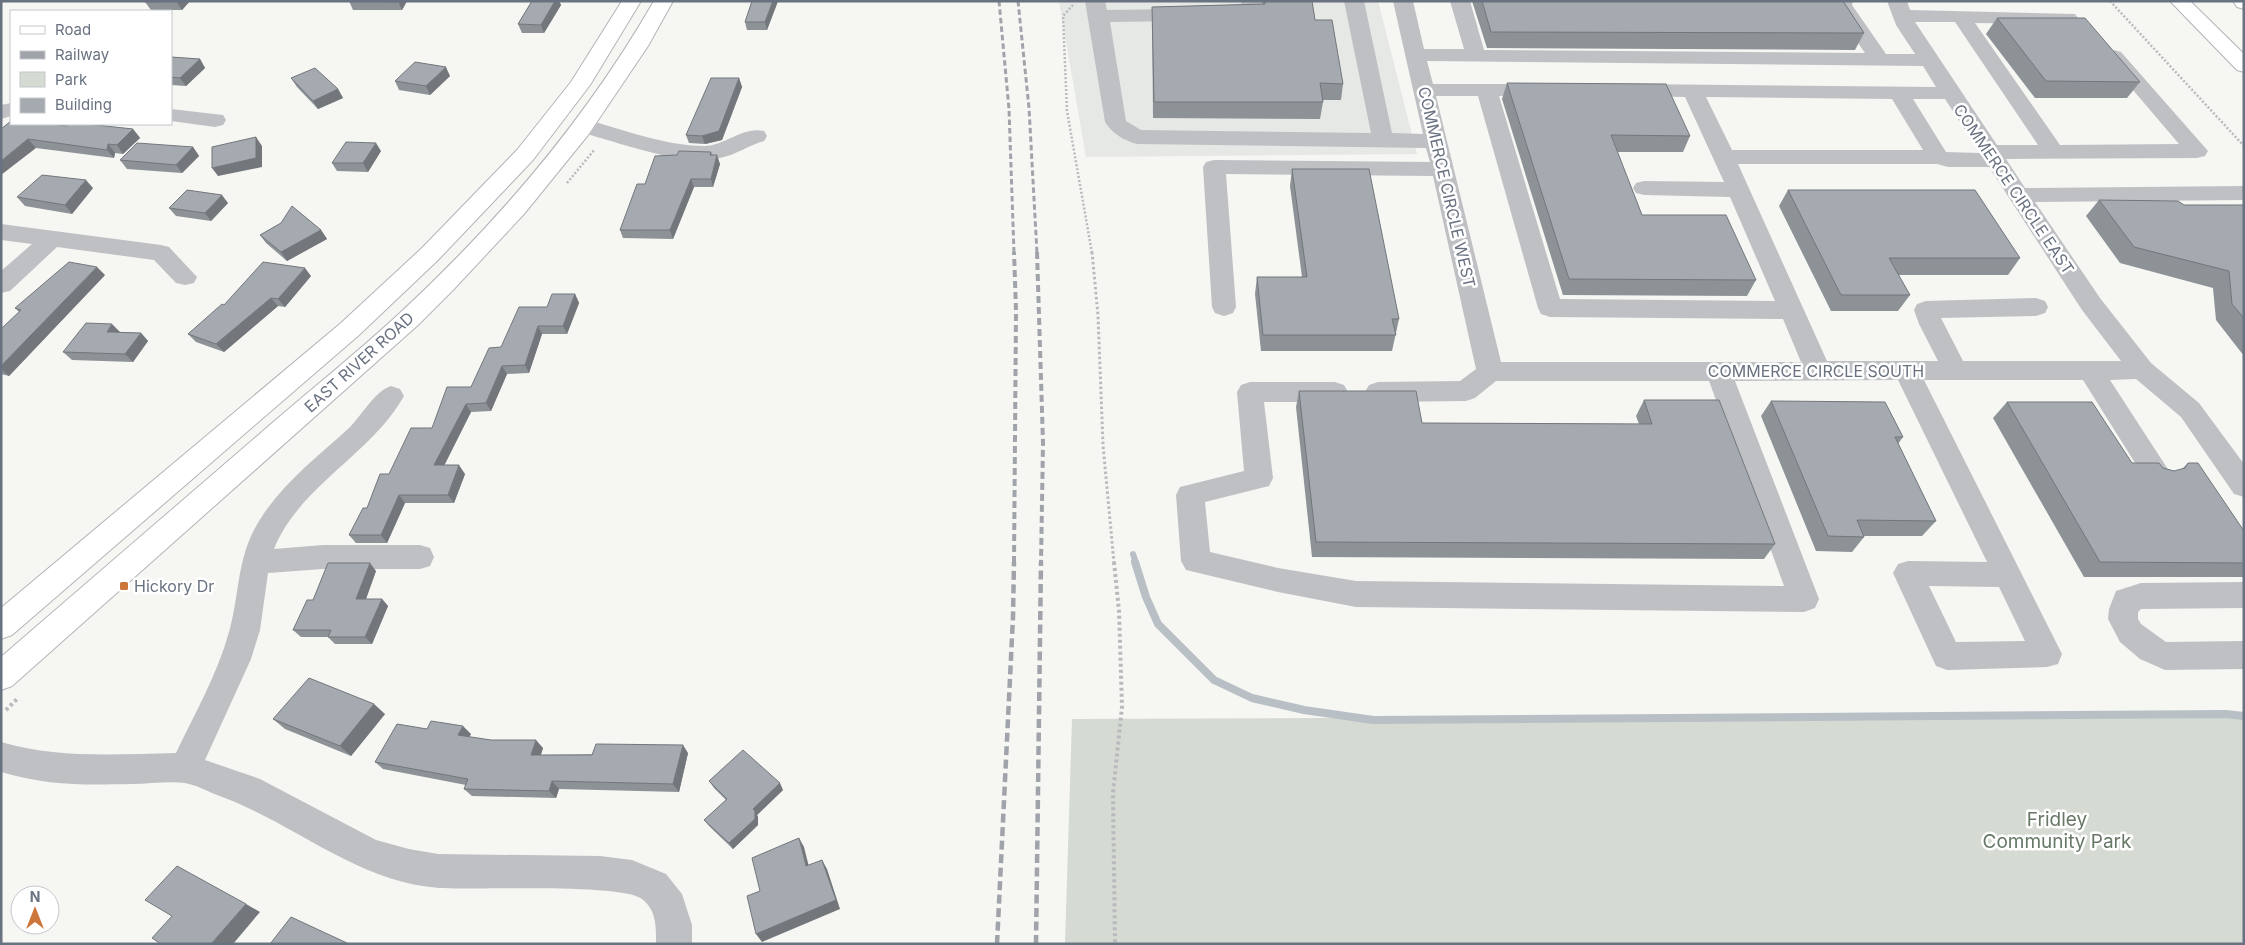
<svg xmlns="http://www.w3.org/2000/svg" width="2245" height="945" font-family="Inter,sans-serif">
<rect width="100%" height="100%" fill="#f6f6f3"/>
<polygon fill="#e6e8e6" points="1059,1 1378,1 1417,154 1086,157"/>
<polygon fill="#d5dad3" points="2244,714 2244,944 1065,944 1072,719"/>
<g fill="none" stroke-linecap="round" stroke-linejoin="round">
<polyline stroke="#b8bfc5" stroke-width="6" points="1133,554 1136,563"/>
<polyline stroke="#b8bfc5" stroke-width="8" points="1135,562 1146,597 1158,624 1214,680 1252,698 1304,710 1373,720 2226,714 2244,716"/>
<defs>
<g id="major">
<polygon points="622,1 641,1 590,85 533,160 438,260 359,335 12,635 1,639 1,608 341,323 422,248 517,150 571,82"/>
<path d="M654 1H673L648 46 588 135 524 214 454 289 418 325 12 686 1 690V657C89 581 176 506 263 431 309 391 357 353 401 312 501 219 586 119 654 1Z"/>
<polygon points="2170,1 2190,1 2244,54 2244,72 2237,70"/>
<polygon points="2233,1 2244,1 2244,9 2237,7"/>
</g>
</defs>
<use href="#major" stroke="#b2b4b9" stroke-width="2"/>
<g stroke="#b8babd" stroke-width="2.5" stroke-dasharray="2 2" stroke-linecap="butt">
<polyline points="2110,1 2244,146"/>
<polyline points="1073,5 1063,16 1067,111 1092,253"/>
<polyline points="567,183 595,149"/>
</g>
<polyline stroke="#b8babd" stroke-width="3" stroke-dasharray="2.5 2.5" stroke-linecap="butt" points="1092,252 1098,315 1103,445 1114,563"/>
<g stroke="#b8babd" stroke-width="4" stroke-dasharray="3 3" stroke-linecap="butt">
<polyline points="1114,562 1119,611 1122,707 1113,793 1115,944"/>
<polyline points="6,710 18,698"/>
</g>
<g fill="#bec0c4" fill-rule="evenodd">
<path d="M1085 1H1105L1107 10 1242 8 1241 1H1261L1262 14 1259 18 1252 20 1110 22 1126 121 1141 130 1371 133 1344 1H1364L1392 133 1423 134 1393 1H1413L1424 49H1464L1450 1H1470L1484 50 1865 53 1832 5 1833 1H1853L1852 5 1886 54H1915L1896 25 1887 1H1907L1910 10 2075 14 2078 18 2075 22 2068 24 1975 23 2060 145 2179 144 2104 56 2107 52 2114 50 2121 52 2208 151 2205 156 2197 158 2006 159 2025 188 2244 186V200L2035 202 2100 298 2151 363 2199 403 2244 464V497L2234 494 2181 417 2136 379 2110 380 2171 474 2167 482 2157 485 2147 482 2083 380H1924L2062 654 2058 664 2047 667 1947 670 1936 666 1893 573 1898 564 1908 561 1987 562 1898 380 1735 381 1819 599 1815 608 1804 612 1356 607 1278 592 1186 570 1181 561 1176 495 1180 487 1244 471 1237 392 1241 385 1250 382H1335L1344 385 1348 392 1344 399 1335 402H1264L1273 478 1269 486 1205 502 1210 552 1278 568 1356 581 1784 586 1709 381H1496L1475 398 1466 401 1378 402 1369 399 1365 392 1369 385 1378 382 1460 381 1476 369 1433 176 1226 174 1236 307 1233 313 1224 316 1215 313 1212 307 1203 167 1206 162 1214 160 1430 162 1426 148 1137 144C1123 140 1113 134 1105 122ZM1915 22H1955L2038 145H1997ZM1427 61 1923 66 1936 87 1633 84 1626 86 1623 90 1626 94 1633 96 1685 97 1724 182 1644 181 1636 183 1633 188 1636 193 1644 195 1730 197 1775 301 1560 299 1499 96 1549 94 1552 90 1549 86 1542 84H1433ZM1436 96H1478L1538 308 1541 314 1550 317 1783 319 1801 362H1501ZM1706 97 1892 99 1923 150H1732ZM1913 99H1945L1980 153 1946 152ZM1738 164H1937L1948 167H1989L2082 310 2121 361H1963L1941 318 2036 316 2045 313 2048 307 2045 301 2036 298 1926 301 1917 304 1914 310 1919 324 1938 361H1827ZM1929 586 1999 587 2025 641 1956 642Z"/>
<polygon points="11,103 11,116 1,119 1,105"/>
<polygon points="171,109 223,115 226,120 223,125 215,127 171,121"/>
<path d="M584 119C623 129 664 146 705 146 726 145 743 126 764 131L767 136 764 141C749 145 736 155 720 158 677 166 619 142 576 131L573 126 576 121Z"/>
<polygon points="1,224 161,245 169,247 197,277 194,283 185,285 176,283 154,260 57,247 10,291 1,293 1,271 32,244 1,240"/>
<path d="M391 386 400 389 404 396C371 455 300 485 274 549L323 545H420L430 548 434 557 430 566 420 569H323L268 573 260 630 251 659 205 760 260 779 376 840 409 849 438 854 600 856 632 860 666 874 682 894 692 925V944H656C656 927 657 911 642 899 624 883 473 890 439 888 356 882 293 822 217 795 207 791 196 785 185 783 169 781 149 784 132 784 83 785 49 786 1 772V742C60 759 115 754 176 753 195 713 217 675 229 632 239 598 237 562 254 530 276 488 315 459 349 428 362 415 375 391 391 386Z"/>
<polygon points="2244,582 2244,608 2141,609 2138,612 2138,619 2141,624 2166,642 2244,641 2244,669 2165,670 2140,659 2120,642 2108,619 2109,609 2116,591 2141,583"/>
</g>
<use href="#major" fill="#fff" fill-rule="evenodd"/>
<g stroke="#a0a4aa" stroke-width="3" stroke-dasharray="5.5 3" stroke-linecap="butt">
<polyline points="999,1 1009,109 1014,253"/>
<polyline points="1018,1 1029,108 1037,253"/>
</g>
<g stroke="#a0a4aa" stroke-width="4" stroke-dasharray="7 4" stroke-linecap="butt">
<polyline points="1037,252 1043,443 1041,563"/>
<polyline points="1014,563 1016,310 1014,252"/>
</g>
<g stroke="#a0a4aa" stroke-width="4.5" stroke-dasharray="9 4.5" stroke-linecap="butt">
<polyline points="997,944 1013,617 1014,562"/>
<polyline points="1036,944 1041,562"/>
</g>
</g>
<g fill="#8d9297">
<polygon points="190,1 182,10 151,10 145,2"/>
<polygon points="349,1 407,1 402,10 353,10"/>
<polygon points="532,1 559,1 561,5 544,33 522,33 518,24"/>
<polygon points="752,1 778,1 767,30 747,30 745,22"/>
<polygon points="1261,1 1312,1 1315,20 1343,84 1341,100 1322,100 1323,102 1320,119 1153,118 1152,7 1262,4"/>
<polygon points="1472,1 1843,1 1864,33 1855,50 1487,48"/>
<polygon points="1997,18 2140,82 2127,98 2035,98 1986,34"/>
<polygon points="171,57 200,59 205,68 186,86 171,85"/>
<polygon points="450,76 430,95 399,90 395,81"/>
<polygon points="291,78 338,89 343,98 318,109 297,87"/>
<polygon points="739,78 742,87 722,140 705,144 689,143 686,135"/>
<polygon points="1507,83 1690,136 1683,152 1617,152 1642,215 1756,280 1747,296 1563,295 1502,99"/>
<polygon points="66,126 133,129 140,138 123,154 115,153 114,158 36,148 1,129"/>
<polygon points="193,147 199,156 182,173 127,169 120,160"/>
<polygon points="381,151 368,172 337,171 332,163"/>
<polygon points="711,152 712,155 720,164 713,187 694,187 673,239 623,238 620,230 645,184 677,155"/>
<polygon points="1292,169 1399,319 1392,351 1261,351 1255,294 1257,277 1302,277 1290,186"/>
<polygon points="93,188 72,214 25,206 17,197"/>
<polygon points="1788,190 2020,258 2008,275 1898,275 1910,295 1898,311 1831,311 1779,206"/>
<polygon points="2099,200 2184,205 2244,205 2244,356 2216,320 2213,288 2120,263 2086,216"/>
<polygon points="228,203 211,221 176,216 169,208"/>
<polygon points="281,223 321,230 327,239 287,261 266,243 260,235"/>
<polygon points="105,275 9,376 1,374 1,329 19,312 15,308"/>
<polygon points="311,276 285,307 278,306 224,352 196,342 188,334 224,305"/>
<polygon points="575,294 579,303 567,334 542,334 529,373 507,374 491,411 471,412 444,465 465,474 454,503 405,503 387,543 356,543 349,535 389,474 432,428 471,387 501,347 547,307"/>
<polygon points="120,332 141,333 148,341 133,362 72,360 63,352"/>
<polygon points="1299,391 1422,423 1639,424 1636,416 1644,400 1775,544 1764,559 1312,557 1296,407"/>
<polygon points="1771,401 1903,437 1898,444 1936,521 1922,536 1864,536 1864,537 1852,552 1816,551 1761,416"/>
<polygon points="2007,402 2132,463 2163,468 2174,471 2181,470 2188,463 2244,531 2244,577 2084,577 1993,418"/>
<polygon points="376,571 366,599 382,599 388,606 372,644 335,644 328,637 301,637 293,630 313,600"/>
<polygon points="385,714 351,756 285,729 273,719"/>
<polygon points="427,729 471,734 469,737 543,748 541,755 688,753 679,792 559,789 556,798 472,796 464,789 466,785 383,769 375,762"/>
<polygon points="709,781 783,790 757,815 758,817 758,825 733,849 709,826 704,820 726,800 714,788"/>
</g>
<g fill="#73777b">
<polygon points="176,1 190,1 182,10"/>
<polygon points="398,1 407,1 402,10"/>
<polygon points="555,1 559,1 561,5 544,33 541,25"/>
<polygon points="773,1 778,1 767,30 765,22"/>
<polygon points="200,59 205,68 186,86 180,78"/>
<polygon points="446,67 450,76 430,95 426,86"/>
<polygon points="739,78 742,87 722,140 705,144 702,136"/>
<polygon points="338,89 343,98 318,109 313,101"/>
<polygon points="133,129 140,138 123,154 117,145"/>
<polygon points="256,137 262,146 262,167 218,176 212,168"/>
<polygon points="28,139 36,148 1,175 1,161"/>
<polygon points="376,143 381,151 368,172 363,163"/>
<polygon points="108,144 115,153 114,158 107,150"/>
<polygon points="193,147 199,156 182,173 176,165"/>
<polygon points="717,155 720,164 713,187 711,179"/>
<polygon points="691,179 694,187 673,239 670,230"/>
<polygon points="86,180 93,188 72,214 65,205"/>
<polygon points="222,195 228,203 211,221 205,213"/>
<polygon points="321,230 327,239 287,261 281,252"/>
<polygon points="97,267 105,275 9,376 1,369 1,366"/>
<polygon points="305,268 311,276 285,307 278,299"/>
<polygon points="575,294 579,303 567,334 563,326"/>
<polygon points="271,298 278,306 224,352 216,344"/>
<polygon points="112,324 120,332 107,332"/>
<polygon points="538,326 542,334 529,373 525,365"/>
<polygon points="141,333 148,341 133,362 125,354"/>
<polygon points="502,366 507,374 491,411 486,403"/>
<polygon points="466,404 471,412 440,474 434,465"/>
<polygon points="459,465 465,474 454,503 448,495"/>
<polygon points="399,495 405,503 387,543 381,535"/>
<polygon points="370,563 376,571 363,607 356,599"/>
<polygon points="382,599 388,606 372,644 365,637"/>
<polygon points="374,704 385,714 351,756 340,746"/>
<polygon points="463,726 471,734 466,743 458,735"/>
<polygon points="536,740 543,748 538,763 531,755"/>
<polygon points="683,745 688,753 679,792 673,784"/>
<polygon points="552,781 559,789 556,798 549,791"/>
<polygon points="780,783 783,790 757,815 758,817 758,825 733,849 729,843 753,809"/>
<polygon points="799,838 804,847 811,875 806,866"/>
<polygon points="822,860 827,869 840,909 762,942 756,934"/>
<polygon points="246,904 260,912 233,944 211,944"/>
</g>
<g fill="#a4aab0" stroke="#73777b">
<polygon points="146,1 176,1 145,2"/>
<polygon points="360,1 398,1 397,2"/>
<polygon points="532,1 555,1 541,25 518,24"/>
<polygon points="752,1 773,1 765,22 745,22"/>
<polygon points="1265,1 1312,1 1315,20 1332,20 1343,84 1320,83 1323,102 1154,102 1152,7 1265,4"/>
<polygon points="1482,1 1843,1 1864,33 1491,32"/>
<polygon points="1997,18 2085,18 2140,82 2046,81"/>
<polygon points="171,57 200,59 180,78 171,77"/>
<polygon points="415,62 446,67 426,86 395,81"/>
<polygon points="315,68 338,89 313,101 291,78"/>
<polygon points="711,78 739,78 719,131 702,136 686,135"/>
<polygon points="1507,83 1666,84 1690,136 1611,135 1642,215 1726,215 1756,280 1569,279"/>
<polygon points="11,121 11,124 52,124 66,126 69,124 87,124 133,129 117,145 108,144 107,150 28,139 1,161 1,129"/>
<polygon points="256,137 256,158 212,168 212,147"/>
<polygon points="346,142 376,143 363,163 332,163"/>
<polygon points="137,143 193,147 176,165 120,160"/>
<polygon points="679,151 711,152 710,155 717,155 711,179 691,179 670,230 620,230 637,184 645,184 655,156 677,155"/>
<polygon points="1292,169 1369,169 1399,319 1392,319 1396,335 1263,335 1257,277 1307,277"/>
<polygon points="42,175 86,180 65,205 17,197"/>
<polygon points="187,190 222,195 205,213 169,208"/>
<polygon points="1788,190 1975,190 2020,258 1889,258 1910,295 1841,295"/>
<polygon points="2099,200 2178,201 2184,205 2244,205 2244,318 2232,304 2229,271 2134,247"/>
<polygon points="292,206 321,230 281,252 260,235 281,223"/>
<polygon points="69,262 97,267 1,366 1,329 21,310 15,308"/>
<polygon points="263,262 305,268 278,299 271,298 216,344 188,334 222,304 224,305"/>
<polygon points="552,294 575,294 563,326 538,326 525,365 502,366 486,403 466,404 434,465 459,465 448,495 399,495 381,535 349,535 363,508 367,508 380,474 389,474 411,428 432,428 447,387 471,387 489,348 501,347 519,307 547,307"/>
<polygon points="86,323 112,324 107,332 141,333 125,354 63,352"/>
<polygon points="1299,391 1416,391 1422,423 1652,424 1644,400 1719,400 1775,544 1316,542"/>
<polygon points="1771,401 1885,402 1903,437 1895,437 1936,521 1857,520 1864,537 1828,536"/>
<polygon points="2007,402 2092,402 2132,463 2159,463 2163,468 2174,471 2185,468 2188,463 2198,463 2244,531 2244,563 2100,562"/>
<polygon points="328,563 370,563 356,599 382,599 365,637 328,637 331,630 293,630 307,600 313,600"/>
<polygon points="309,678 374,704 340,746 273,719"/>
<polygon points="431,721 463,726 458,735 491,740 536,740 531,755 592,755 596,744 683,745 673,784 552,781 549,791 464,789 468,779 375,762 397,724 427,729"/>
<polygon points="743,750 780,783 753,809 755,811 755,819 729,843 704,820 727,799 709,781"/>
<polygon points="799,838 806,866 822,860 836,900 756,934 747,896 760,891 752,858"/>
<polygon points="177,866 246,904 211,944 161,944 152,938 172,916 145,900"/>
<polygon points="291,917 347,943 346,944 270,944"/>
</g>
<rect fill="#cd763c" stroke="#fff" stroke-width="2" x="119" y="581" width="10" height="10" rx="2.5"/>
<g text-anchor="middle" stroke-width="5" stroke-linejoin="round" paint-order="stroke">
<g font-size="16" fill="#697280" stroke="#fff">
<text transform="translate(1447 187) rotate(77)" y="6">COMMERCE CIRCLE WEST</text>
<text transform="translate(2014 189) rotate(56)" y="6">COMMERCE CIRCLE EAST</text>
<text transform="translate(359 362) rotate(-42)" y="6">EAST RIVER ROAD</text>
<text x="1816" y="377">COMMERCE CIRCLE SOUTH</text>
</g>
<g font-size="16" fill="#697280" stroke="#fff" text-anchor="start">
<text x="134" y="592">Hickory Dr</text>
</g>
<g font-size="19" fill="#677867" stroke="#fff">
<text x="2057" y="826">Fridley<tspan x="2057" dy="22">Community Park</tspan></text>
</g>
</g>
<rect width="2245" height="945" fill="none" stroke="#697280" stroke-width="5"/>
<rect x="10" y="10" width="162" height="115" fill="#ffffff" stroke="#c3c7cc"/>
<rect x="20" y="26" width="25" height="8" fill="#ffffff" stroke="#c3c7cc"/>
<text x="55" y="35" font-size="15" fill="#697280">Road</text>
<rect x="20" y="51" width="25" height="8" fill="#a0a4aa" stroke="#c3c7cc"/>
<text x="55" y="60" font-size="15" fill="#697280">Railway</text>
<rect x="20" y="72" width="25" height="15" fill="#d5dad3" stroke="#c3c7cc"/>
<text x="55" y="85" font-size="15" fill="#697280">Park</text>
<rect x="20" y="98" width="25" height="15" fill="#a4aab0" stroke="#c3c7cc"/>
<text x="55" y="110" font-size="15" fill="#697280">Building</text>
<g transform="translate(35 910)"><circle r="24" fill="#ffffff" stroke="#c3c7cc"/>
<path d="M0-4L9 19L0 12L-9 19Z" fill="#cd763c"/>
<text y="-8" font-size="14" font-weight="bold" text-anchor="middle" fill="#697280">N</text>
</g>
</svg>
